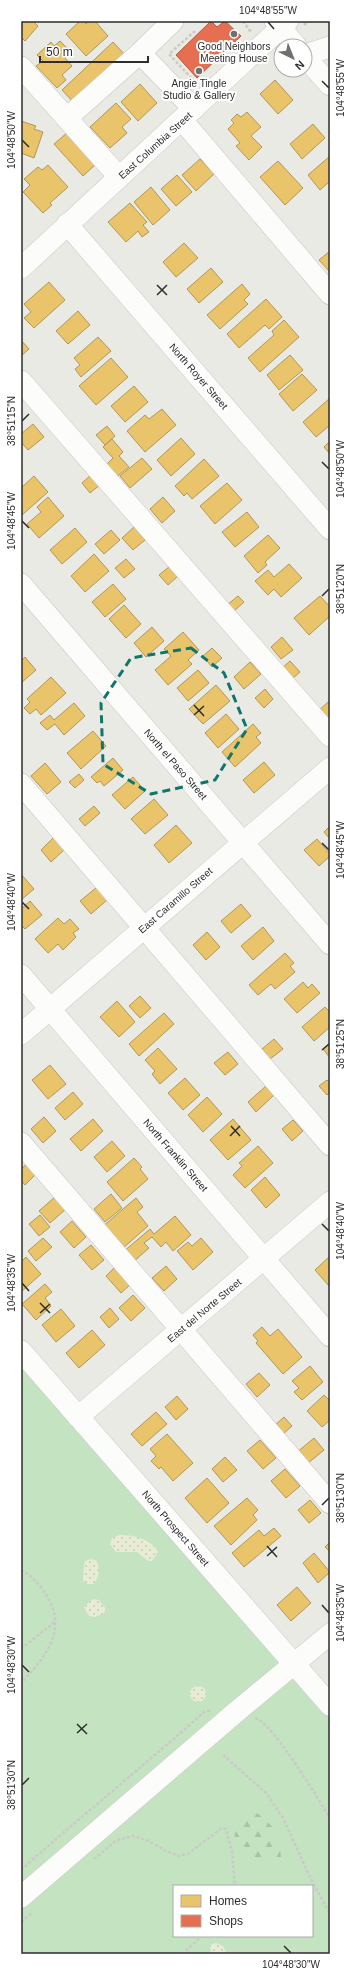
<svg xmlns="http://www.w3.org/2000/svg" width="351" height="1975" font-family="Arial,sans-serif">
<defs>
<pattern id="forest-firs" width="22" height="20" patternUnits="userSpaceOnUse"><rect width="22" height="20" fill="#c4e3c1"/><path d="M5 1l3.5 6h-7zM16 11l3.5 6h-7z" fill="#a9c3a6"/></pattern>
<pattern id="sand-dots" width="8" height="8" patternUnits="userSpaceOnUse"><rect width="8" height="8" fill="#e8ecd5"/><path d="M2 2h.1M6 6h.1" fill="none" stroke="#c7cbb7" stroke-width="1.8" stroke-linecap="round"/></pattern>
</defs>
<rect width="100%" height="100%" fill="#eaeae4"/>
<path fill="#c4e3c1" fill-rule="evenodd" d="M21 1363 330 1718V1954H21ZM174 1886H312V1936H174Z"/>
<path fill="url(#forest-firs)" d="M257 1813C275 1826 280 1836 281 1858L255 1861 239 1856 234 1839 236 1829Z"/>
<g fill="url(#sand-dots)">
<path d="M120 1535C133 1535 152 1539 158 1552L152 1561H148L137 1552H116L110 1544 112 1538Z"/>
<path d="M91 1559 97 1561C100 1568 99 1578 94 1584H87L83 1580C84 1573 83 1568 85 1561Z"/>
<polygon points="93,1599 99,1600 106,1609 104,1613 95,1617 89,1616 84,1607"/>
<circle cx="198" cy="1694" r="8"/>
<polygon points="216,1943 223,1946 227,1954 211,1953 210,1945"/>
</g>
<g fill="#e9c46a" stroke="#b19758">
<polygon points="21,21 33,21 38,26 25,41 21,37"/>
<polygon points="80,21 84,21 86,24 89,21 95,21 108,36 86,56 66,34"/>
<polygon points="60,41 71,52 65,58 72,66 62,75 66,80 57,88 36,66 43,61 37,55 51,42 54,46"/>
<polygon points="113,42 125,55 74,103 62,90"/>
<polygon points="275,80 293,100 278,114 260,94"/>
<polygon points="140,84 157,103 138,121 121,102"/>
<polygon points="116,103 131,119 122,127 127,133 110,148 90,127"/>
<polygon points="247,112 261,127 251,136 262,147 249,160 236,146 240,143 228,129 234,123 231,120 237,114 241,117"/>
<polygon points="21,121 36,126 34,129 43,132 34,158 21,153"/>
<polygon points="313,124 325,138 302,159 290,144"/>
<polygon points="68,132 96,164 83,176 54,144"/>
<polygon points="330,156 330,181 320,190 308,175"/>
<polygon points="200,159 214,174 196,191 182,175"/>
<polygon points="278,161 303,188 285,205 260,177"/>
<polygon points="48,165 68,187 50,203 52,205 43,213 23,192 30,185 24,179 38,167 42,170"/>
<polygon points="177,175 192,192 176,206 161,189"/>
<polygon points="151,187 170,210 153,225 134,202"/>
<polygon points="130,203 147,222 143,225 149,232 142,237 138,231 126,242 108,222"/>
<polygon points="184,243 198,258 176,277 163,262"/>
<polygon points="330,251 330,272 319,260"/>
<polygon points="211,268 223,282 199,303 187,289"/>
<polygon points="49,282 65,300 34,328 24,318 31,312 24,304"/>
<polygon points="242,284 250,294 244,300 248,304 220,329 207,315"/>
<polygon points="266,299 282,317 269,329 265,325 239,348 227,334"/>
<polygon points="78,311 90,325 68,344 56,331"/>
<polygon points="284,320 299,337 260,372 248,358 274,335 272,331"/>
<polygon points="98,337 111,351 81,377 75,369 80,365 74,358"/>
<polygon points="21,340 29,349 21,356"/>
<polygon points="290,355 303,370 279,390 267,375"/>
<polygon points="111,358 128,377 96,405 79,386"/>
<polygon points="302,374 317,390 293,411 279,394"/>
<polygon points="134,386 148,402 125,422 111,406"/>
<polygon points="330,398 330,425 316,437 303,422"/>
<polygon points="162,409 176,425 145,452 127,431 145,415 149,419"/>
<polygon points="33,424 44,437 28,450 21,442 21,434"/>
<polygon points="107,426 115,436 105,445 96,435"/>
<polygon points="181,438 195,454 171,476 157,460"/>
<polygon points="112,439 123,452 119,456 129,467 114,479 104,467 113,458 103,447"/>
<polygon points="330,441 330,454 324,447"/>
<polygon points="142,458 152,469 130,488 120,476"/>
<polygon points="204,459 219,476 192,499 187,493 184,496 175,486"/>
<polygon points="92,474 101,484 90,493 82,483"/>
<polygon points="34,476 48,492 21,516 21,488"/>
<polygon points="227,483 242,500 215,524 200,506"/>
<polygon points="48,497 64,516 39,538 27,524 41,512 37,507"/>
<polygon points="163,497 175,511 162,523 150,509"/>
<polygon points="247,512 259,527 235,547 222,532"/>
<polygon points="134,527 145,540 133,550 122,538"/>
<polygon points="75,528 87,542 62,564 50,550"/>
<polygon points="111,530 120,540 104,554 95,544"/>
<polygon points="268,535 280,548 265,562 267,565 258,573 244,556"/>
<polygon points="94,554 109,571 85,592 71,576"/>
<polygon points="126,559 135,569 124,578 115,568"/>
<polygon points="289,564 302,578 281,597 274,589 268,595 255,581 268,570 274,577"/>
<polygon points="170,566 178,576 168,585 159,575"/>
<polygon points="113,584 126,599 105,617 92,602"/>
<polygon points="238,596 244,602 233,612 227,605"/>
<polygon points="320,596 330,607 330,616 309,635 294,618"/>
<polygon points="124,605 141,624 126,638 109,619"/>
<polygon points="152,627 164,641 146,657 134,643"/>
<polygon points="183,632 199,650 188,660 192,664 168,685 155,670 171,656 164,649"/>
<polygon points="282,637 293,650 281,659 271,647"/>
<polygon points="212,648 222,658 212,667 203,656"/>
<polygon points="25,657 36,670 21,683 21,661"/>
<polygon points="290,661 300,672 291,680 281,669"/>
<polygon points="250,662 261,674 244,689 234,677"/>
<polygon points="198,670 209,683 188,701 177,688"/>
<polygon points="51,677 66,693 41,715 36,709 30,714 24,708 30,702 27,699"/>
<polygon points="216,685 230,701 203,724 189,709"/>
<polygon points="265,689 273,699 264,708 255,698"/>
<polygon points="328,702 330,703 330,724 317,712"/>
<polygon points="74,703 85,716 64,735 55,724 47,730 40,723 50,715 54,720"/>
<polygon points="226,714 239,729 218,748 205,733"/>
<polygon points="253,724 261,733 256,737 261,743 235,767 222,752"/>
<polygon points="93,731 106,746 81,769 67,753"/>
<polygon points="113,758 123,770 104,786 100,781 97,783 91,777"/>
<polygon points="264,762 275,775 254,793 243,780"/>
<polygon points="45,763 61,782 47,794 31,776"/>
<polygon points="79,774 84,780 75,788 69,782"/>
<polygon points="133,777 145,791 125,809 112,795"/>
<polygon points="154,799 168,815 145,834 131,819"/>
<polygon points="94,806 100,813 85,826 79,819"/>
<polygon points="176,825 192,843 169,863 154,845"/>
<polygon points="330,826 330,839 324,832"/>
<polygon points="54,837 65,849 51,862 41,850"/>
<polygon points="317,839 330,854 330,856 319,866 304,850"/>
<polygon points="21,874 34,889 21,900"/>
<polygon points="97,887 107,900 91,914 80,901"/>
<polygon points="30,901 42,915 25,929 21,925 21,909"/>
<polygon points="241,904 251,916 231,933 221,921"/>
<polygon points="58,918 64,924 70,919 79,929 73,933 76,937 63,950 58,944 48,953 35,939"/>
<polygon points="263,927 274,941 253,960 241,946"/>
<polygon points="207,932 220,947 206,960 193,945"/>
<polygon points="285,953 294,963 290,966 295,972 275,989 271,984 258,995 249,985"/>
<polygon points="303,982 308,988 312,984 320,993 297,1013 284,999"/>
<polygon points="140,996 151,1008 140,1018 129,1006"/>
<polygon points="117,1001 135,1022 119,1037 100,1017"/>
<polygon points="325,1007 330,1012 330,1027 314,1041 302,1027"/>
<polygon points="164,1013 174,1024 139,1056 129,1044"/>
<polygon points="274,1039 283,1049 270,1059 262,1049"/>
<polygon points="330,1043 330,1058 323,1049"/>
<polygon points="158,1048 177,1069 160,1084 152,1074 155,1071 145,1060"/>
<polygon points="228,1052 238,1064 225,1075 214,1063"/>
<polygon points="50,1065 66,1084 48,1099 32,1080"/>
<polygon points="185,1078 200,1095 183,1110 168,1093"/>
<polygon points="327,1080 330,1083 330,1092 327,1095 319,1086"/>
<polygon points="266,1086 274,1095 256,1112 248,1102"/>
<polygon points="73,1092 83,1104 65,1120 55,1108"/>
<polygon points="207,1097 222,1114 203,1132 188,1115"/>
<polygon points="44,1117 56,1131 43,1143 31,1129"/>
<polygon points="93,1119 103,1131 81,1151 70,1139"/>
<polygon points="233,1119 251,1140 228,1160 210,1140"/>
<polygon points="293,1120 303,1131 292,1141 282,1129"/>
<polygon points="112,1141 125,1156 107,1172 94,1157"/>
<polygon points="258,1146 273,1163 245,1188 233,1175 242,1166 239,1163"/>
<polygon points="134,1158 142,1167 140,1169 148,1179 123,1201 107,1182"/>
<polygon points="28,1163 37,1173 25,1185 21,1180 21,1169"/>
<polygon points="265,1177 280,1195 266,1208 251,1190"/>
<polygon points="111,1194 122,1208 105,1222 94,1209"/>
<polygon points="55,1197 66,1209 50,1223 39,1211"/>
<polygon points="136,1198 143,1207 137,1212 148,1226 122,1249 102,1227"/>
<polygon points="40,1215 50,1227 39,1236 29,1224"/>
<polygon points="175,1216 191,1235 173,1251 166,1242 161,1247 152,1237 144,1243 149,1248 132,1263 123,1252 150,1229 154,1234"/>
<polygon points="72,1221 86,1237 74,1248 60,1232"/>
<polygon points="43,1238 52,1247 36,1261 28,1251"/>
<polygon points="201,1238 213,1252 193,1270 177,1251 188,1242 192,1246"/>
<polygon points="91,1245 104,1260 92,1270 79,1255"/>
<polygon points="330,1256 330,1285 329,1286 315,1270"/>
<polygon points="26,1257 41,1274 21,1292 21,1262"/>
<polygon points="116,1266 132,1283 121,1293 106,1276"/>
<polygon points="166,1266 177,1279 164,1291 152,1278"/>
<polygon points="45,1284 52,1292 45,1298 51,1306 36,1320 22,1304"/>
<polygon points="133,1295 145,1308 131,1321 119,1308"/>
<polygon points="110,1308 119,1319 109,1328 100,1317"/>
<polygon points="61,1309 75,1326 56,1342 42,1325"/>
<polygon points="262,1327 270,1336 278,1329 302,1357 283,1374 256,1343 258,1341 253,1335"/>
<polygon points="92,1330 105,1345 79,1368 66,1353"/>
<polygon points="310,1366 323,1382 302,1400 294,1392 299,1388 292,1381"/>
<polygon points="259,1373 270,1385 257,1397 246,1384"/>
<polygon points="324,1395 330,1401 330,1420 322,1427 307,1411"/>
<polygon points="177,1396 188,1409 176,1420 165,1407"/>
<polygon points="156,1412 167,1424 142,1446 131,1434"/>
<polygon points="284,1417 292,1426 282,1435 274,1426"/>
<polygon points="167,1434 193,1463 173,1481 161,1467 159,1469 151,1461 156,1456 150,1449"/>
<polygon points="314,1438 324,1450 307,1464 296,1453"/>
<polygon points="260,1440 276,1458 263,1469 247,1451"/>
<polygon points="225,1457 237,1470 223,1482 212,1469"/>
<polygon points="285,1469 300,1486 286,1498 271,1481"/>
<polygon points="207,1478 229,1503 207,1523 185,1498"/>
<polygon points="247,1498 258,1510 253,1515 257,1520 231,1545 214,1526"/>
<polygon points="310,1500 321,1513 309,1523 298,1510"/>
<polygon points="274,1528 281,1536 244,1567 232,1553 259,1530 264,1536"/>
<polygon points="330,1542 330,1552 325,1547"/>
<polygon points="314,1553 330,1572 318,1583 303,1563"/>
<polygon points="297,1587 311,1603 291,1621 277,1605"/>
</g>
<polygon fill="#e76f51" stroke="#af5b46" points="211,21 217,27 225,21 241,36 197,78 176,55"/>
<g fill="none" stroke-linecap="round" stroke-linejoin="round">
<defs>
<g id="minor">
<polyline points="275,21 296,46"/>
<polyline points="140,53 173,21"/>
<polyline points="305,55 330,47"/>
<polyline points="305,57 330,85"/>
<polyline points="21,67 119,177"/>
<polyline points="67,118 140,53 194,109"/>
<polyline points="182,120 330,294"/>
<polyline points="67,224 330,529"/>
<polyline points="21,268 288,21"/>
<polyline points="21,381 330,736"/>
<polyline points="21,584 330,944"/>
<polyline points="21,784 330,1145"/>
<polyline points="21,975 330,1336"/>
<polyline points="21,1034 330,768"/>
<polyline points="21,1143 330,1503"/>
<polyline points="21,1351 330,1705"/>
<polyline points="78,1417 330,1202"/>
<polyline points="21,1897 236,1712 330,1634"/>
</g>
</defs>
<use href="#minor" stroke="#c9c8c8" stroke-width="22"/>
<g stroke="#cacac9" stroke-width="2.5" stroke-dasharray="3 2" stroke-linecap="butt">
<polyline points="243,21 251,32"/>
<polyline points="304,25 309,21"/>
<polyline points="195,82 169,54 195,31"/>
<path d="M21 1570C32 1576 40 1585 47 1596 68 1630 45 1658 21 1683"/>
<polyline points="21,1649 56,1621"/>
<path d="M255 1718C273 1723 318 1799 330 1818"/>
<polyline points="223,1755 266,1793 283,1818 309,1875 330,1914"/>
<polyline points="94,1859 117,1840 133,1836 149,1841 166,1851 179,1856 189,1853 222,1828 226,1829 232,1852 235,1886"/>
<path d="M21 1870C81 1816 144 1766 204 1712L211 1710"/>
<polyline points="21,1922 33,1912"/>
<polyline points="182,1954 202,1936"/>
</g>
<use href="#minor" stroke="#fcfcfb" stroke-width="21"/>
</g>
<path fill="none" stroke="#0f766e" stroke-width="3" stroke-dasharray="8 5" stroke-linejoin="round" d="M191 648 224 673 247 729 215 780 151 794 103 764 101 703 131 658Z"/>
<path fill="none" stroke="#2d2d2d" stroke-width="1.5" d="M268 22 274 29M322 81 329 88M22 140 29 147M157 285 167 295M157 295 167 285M22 421 29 414M322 462 329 469M22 521 29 528M322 596 329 589M194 705 204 716M194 715 204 706M322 843 329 850M22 902 29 909M322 1050 329 1044M231 1126 240 1136M230 1136 240 1126M322 1224 329 1231M22 1283 29 1291M40 1303 50 1313M40 1313 50 1304M322 1505 329 1498M267 1546 277 1557M267 1556 277 1547M322 1605 329 1613M22 1665 29 1672M77 1724 87 1734M77 1733 87 1724M22 1785 29 1778M284 1946 291 1953"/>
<g fill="#6f6f6d" stroke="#fff" stroke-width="1.5">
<circle cx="234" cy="34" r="4"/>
<circle cx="199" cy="71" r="4"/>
</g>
<g text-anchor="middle" stroke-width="4" stroke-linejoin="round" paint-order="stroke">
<g font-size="10" fill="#2d2d2d" stroke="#fff">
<text x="234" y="50">Good Neighbors<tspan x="234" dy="12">Meeting House</tspan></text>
<text x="199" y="87">Angie Tingle<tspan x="199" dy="12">Studio &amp; Gallery</tspan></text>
</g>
<g font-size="10" fill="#2d2d2d" stroke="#fff">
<text transform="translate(155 145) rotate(-42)" y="4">East Columbia Street</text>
<text transform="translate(199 376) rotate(49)" y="4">North Royer Street</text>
<text transform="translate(176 764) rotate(49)" y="4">North el Paso Street</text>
<text transform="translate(175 900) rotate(-41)" y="4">East Caramillo Street</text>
<text transform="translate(176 1155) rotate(49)" y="4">North Franklin Street</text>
<text transform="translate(204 1310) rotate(-40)" y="4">East del Norte Street</text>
<text transform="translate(176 1528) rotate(49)" y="4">North Prospect Street</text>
</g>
</g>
<rect width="351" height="1975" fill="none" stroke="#ffffff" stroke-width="44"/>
<rect x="173" y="1885" width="140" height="52" fill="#ffffff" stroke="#ababab"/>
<rect x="181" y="1895" width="20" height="12" fill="#e9c46a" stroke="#ababab"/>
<text x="209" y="1905" font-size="12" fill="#2d2d2d">Homes</text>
<rect x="181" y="1915" width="20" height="12" fill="#e76f51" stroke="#ababab"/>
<text x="209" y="1925" font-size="12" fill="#2d2d2d">Shops</text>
<g transform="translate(293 58) rotate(137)"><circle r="19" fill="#ffffff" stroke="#ababab"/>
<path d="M0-3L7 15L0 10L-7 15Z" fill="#6f6f6d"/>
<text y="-6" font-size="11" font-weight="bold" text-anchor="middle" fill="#2d2d2d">N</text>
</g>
<path d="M40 56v6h108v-6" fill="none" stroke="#2d2d2d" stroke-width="2"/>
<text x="46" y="56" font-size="12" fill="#2d2d2d" stroke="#ffffff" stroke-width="3" paint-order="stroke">50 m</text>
<rect x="22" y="22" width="307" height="1931" fill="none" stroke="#2d2d2d" stroke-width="1.5"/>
<g font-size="10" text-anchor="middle" fill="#2d2d2d">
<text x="268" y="14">104°48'55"W</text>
<text transform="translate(340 88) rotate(-90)" y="4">104°48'55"W</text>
<text transform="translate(11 140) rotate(-90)" y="4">104°48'50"W</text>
<text transform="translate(11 421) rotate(-90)" y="4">38°51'15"N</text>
<text transform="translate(340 469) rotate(-90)" y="4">104°48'50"W</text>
<text transform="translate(11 521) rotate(-90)" y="4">104°48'45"W</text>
<text transform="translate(340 589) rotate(-90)" y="4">38°51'20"N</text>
<text transform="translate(340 850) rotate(-90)" y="4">104°48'45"W</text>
<text transform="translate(11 902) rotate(-90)" y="4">104°48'40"W</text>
<text transform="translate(340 1044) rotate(-90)" y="4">38°51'25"N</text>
<text transform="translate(340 1231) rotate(-90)" y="4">104°48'40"W</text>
<text transform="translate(11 1283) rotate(-90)" y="4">104°48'35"W</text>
<text transform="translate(340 1498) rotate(-90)" y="4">38°51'30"N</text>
<text transform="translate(340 1613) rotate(-90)" y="4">104°48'35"W</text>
<text transform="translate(11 1665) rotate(-90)" y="4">104°48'30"W</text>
<text transform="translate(11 1785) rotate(-90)" y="4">38°51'30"N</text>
<text x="291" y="1968">104°48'30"W</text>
</g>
</svg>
